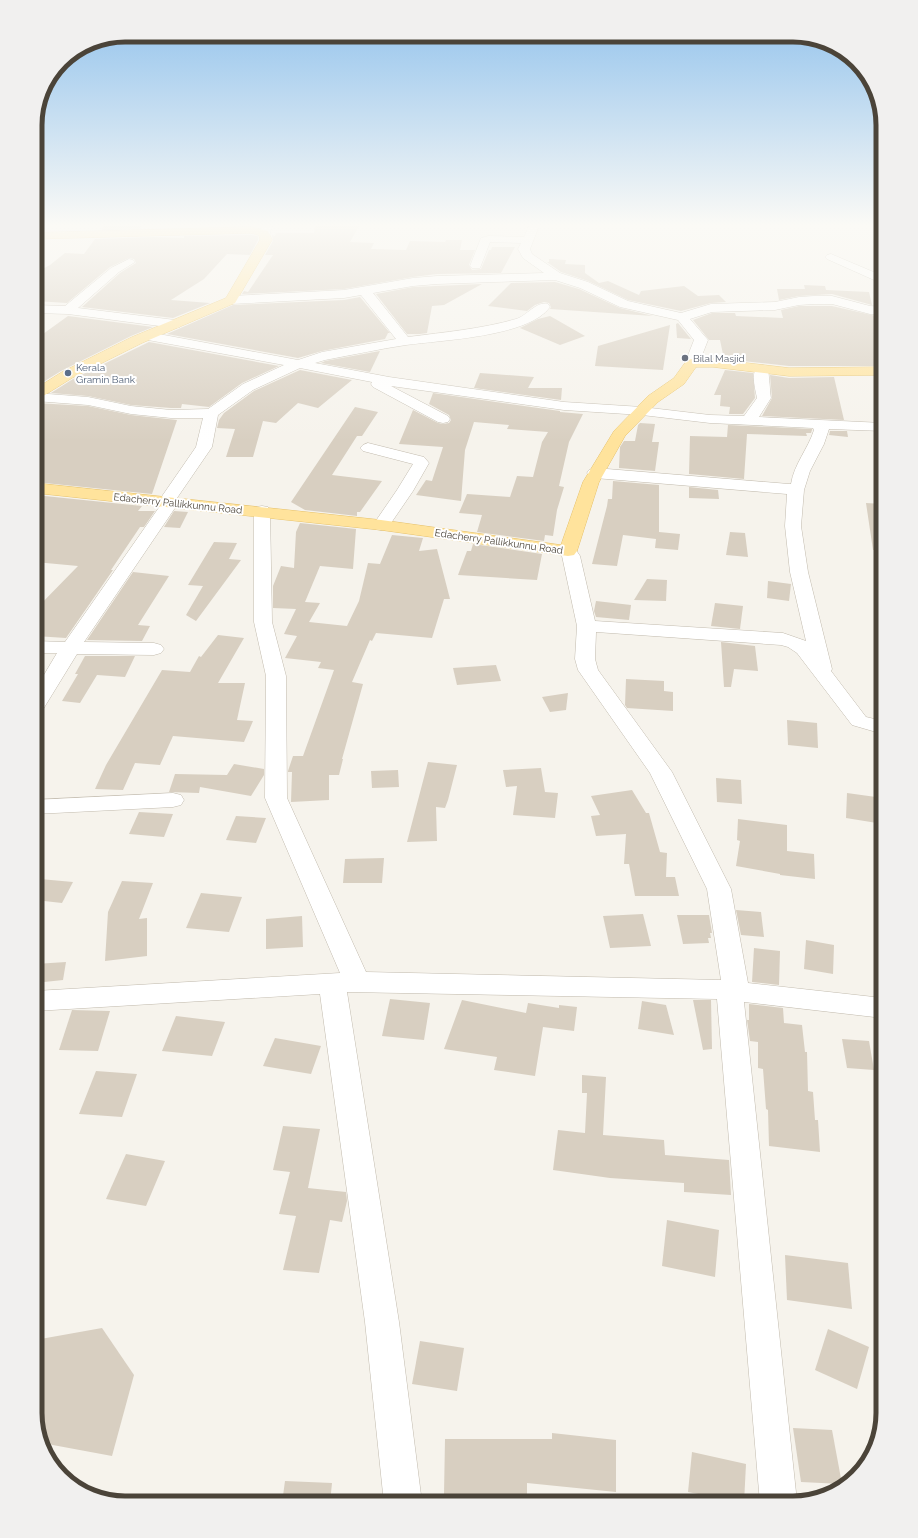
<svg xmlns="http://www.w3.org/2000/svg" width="918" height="1538" font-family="Raleway,sans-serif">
<rect width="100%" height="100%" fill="#f6f3ec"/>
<g fill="#d8cfc1">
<polygon points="104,226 141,226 139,229 102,230"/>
<polygon points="315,226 359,226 350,242 374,243 371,249 406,250 410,241 445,242 446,240 462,240 460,250 475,250 469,265 472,270 481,269 489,250 491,250 492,247 515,247 501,273 437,274 413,277 344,289 242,294 244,291 248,292 273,255 265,255 273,241 272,235 275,236 276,233 314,233"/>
<polygon points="251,235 258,236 258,240 250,255 227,254 204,279 171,300 210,303 173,318 82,307 120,273 136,263 134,259 129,258 110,267 67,303 35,301 35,273 50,265 65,253 84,254 95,239 153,237 184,238 184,236"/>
<polygon points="549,259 566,260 565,264 585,265 585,273 599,283 608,281 639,295 641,291 684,286 698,296 719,295 726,302 711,303 681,311 628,300 588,281 561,272 547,262 549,262"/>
<polygon points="555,282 579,289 620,308 653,316 550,309 551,307 549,303 544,302 535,305 527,311 488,306 511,283"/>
<polygon points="482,284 444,305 432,306 427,333 420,334 407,334 376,294 413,287"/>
<polygon points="804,285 825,286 826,290 869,292 872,305 832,294 799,296 779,300 777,289 805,289"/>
<polygon points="360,297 390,333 388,333 385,339 322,351 298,358 167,334 233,305 344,300"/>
<polygon points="799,306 832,306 876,316 883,337 883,366 789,366 724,359 720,340 709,340 693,320 712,313 735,313 736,316 783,318 781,310"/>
<polygon points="68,316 153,327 131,336 61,371 35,387 35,334 43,334"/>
<polygon points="550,316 585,336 560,345 520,328 538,319"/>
<polygon points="678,323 691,339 677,338 676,324"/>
<polygon points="670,325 663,370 595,366 598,346"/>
<polygon points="149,342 279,366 242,383 209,407 182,404 181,408 171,408 131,405 88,396 51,393 73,379"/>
<polygon points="380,351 370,372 321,363 325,361"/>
<polygon points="300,370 352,380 318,408 298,403 276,423 263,421 253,457 226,457 235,429 217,428 219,420 224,413 254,391"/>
<polygon points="725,370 753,373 755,398 743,414 729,414 730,407 720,406 721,395 714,395"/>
<polygon points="480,373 534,377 528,388 562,388 561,400 474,388"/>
<polygon points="770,375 789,378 834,377 844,420 762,416 772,398"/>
<polygon points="433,393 560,411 560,412 583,414 569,442 559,486 564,487 557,510 553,536 545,535 544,541 477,532 482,515 459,513 467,494 510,497 517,476 533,477 542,442 548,432 507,429 509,425 474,422 465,450 461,501 416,495 426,480 432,481 443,447 399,444 413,410 438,423 443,424 449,423 451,420 449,415 429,404"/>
<polygon points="35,403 88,406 131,415 177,420 152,494 35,482"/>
<polygon points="355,407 378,412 362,436 357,436 332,475 382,481 360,512 357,512 357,516 305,510 291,502"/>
<polygon points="640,423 655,424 652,442 659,442 655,471 619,468 620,447 624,441 635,441 638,425"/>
<polygon points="728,425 812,429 812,430 811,433 806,433 807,436 747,434 744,479 689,474 690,436 727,437"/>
<polygon points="830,431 847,431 848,437 829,435"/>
<polygon points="613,481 659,485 659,532 680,534 678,550 655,548 656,539 623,535 617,566 592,564 607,506 608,499 612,499"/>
<polygon points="689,487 718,490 719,499 689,498"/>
<polygon points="35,495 142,506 138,511 155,511 144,527 140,527 111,570 113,570 66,638 35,636 35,610 78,566 35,562"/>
<polygon points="866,503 883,504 883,550 873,550"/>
<polygon points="174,511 188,512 180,528 164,527"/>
<polygon points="300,523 356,529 353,569 320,566 305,602 320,603 309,622 347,626 359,601 368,563 380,564 392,535 423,538 419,551 437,549 450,599 444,599 432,638 376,633 372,641 370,640 352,682 363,684 342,759 343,759 339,775 329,775 329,800 291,802 292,772 288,772 288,771 293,756 303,756 334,670 318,668 321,662 285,658 297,636 284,634 296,609 273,608 273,586 281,566 294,568 296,532"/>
<polygon points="730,532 745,533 748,557 726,555"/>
<polygon points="214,542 237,543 229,559 241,560 196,621 186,615 203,586 188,585"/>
<polygon points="473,544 542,554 537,580 458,575 467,551 471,551"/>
<polygon points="133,572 169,576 138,625 150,626 142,641 87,640"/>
<polygon points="647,579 667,580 666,601 634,600"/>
<polygon points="768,581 791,584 789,601 767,598"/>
<polygon points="596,601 631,605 629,620 596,617 594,611"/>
<polygon points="715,603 743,606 740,629 711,626"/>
<polygon points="218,635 244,638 218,683 245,683 237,720 253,721 244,742 173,736 160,765 135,763 123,790 95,789 106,765 162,670 190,672 199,656 201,657"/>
<polygon points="721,642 755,646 758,671 734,669 731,687 724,687"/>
<polygon points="85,656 135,656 125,677 97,675 80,703 62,701 78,674 75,674"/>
<polygon points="496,665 501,681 457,685 453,668"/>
<polygon points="626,679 664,681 664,691 673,692 673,711 627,708 625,705"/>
<polygon points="568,693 566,710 550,712 542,697"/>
<polygon points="787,720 817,723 818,748 788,745"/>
<polygon points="428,762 457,765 448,800 445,808 436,807 437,841 407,842"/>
<polygon points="234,764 264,769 264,775 251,796 200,787 199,793 169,792 175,774 227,775"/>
<polygon points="541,768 545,792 558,793 555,818 513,815 517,786 506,787 503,770"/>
<polygon points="398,770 399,787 372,788 371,771"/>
<polygon points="716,778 741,780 742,804 717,802"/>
<polygon points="632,790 646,813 649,813 660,852 667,853 666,877 675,877 679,896 635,896 629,864 624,864 626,834 596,836 591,816 600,815 591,796"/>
<polygon points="847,793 883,798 883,824 846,818"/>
<polygon points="139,812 173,814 164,837 129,834"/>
<polygon points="236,816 266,818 256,843 226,840"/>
<polygon points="738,819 787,825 787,851 814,854 815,879 780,875 780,874 736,866 740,841 737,840"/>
<polygon points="384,858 382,883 343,883 345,859"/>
<polygon points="40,879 73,882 62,903 35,900 35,888"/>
<polygon points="122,881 153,883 139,919 147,918 147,956 105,961 108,912"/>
<polygon points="201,893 242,897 229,932 186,928"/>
<polygon points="736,910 761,912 764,937 741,935"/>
<polygon points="643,914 651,946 610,948 603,916"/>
<polygon points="677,915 709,915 712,933 710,933 711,938 708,938 709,943 683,944"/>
<polygon points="302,916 303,947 266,949 266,919"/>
<polygon points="806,940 834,945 833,974 804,969"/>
<polygon points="754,948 780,951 779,985 752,982"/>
<polygon points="66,962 63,980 35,983 35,964"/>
<polygon points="390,999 430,1003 424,1040 382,1036"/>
<polygon points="462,1000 526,1013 528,1003 559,1008 559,1005 577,1007 574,1031 543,1027 535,1076 494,1070 497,1057 444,1049"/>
<polygon points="693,1000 711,1000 712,1049 703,1050"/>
<polygon points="642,1001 666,1005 674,1035 638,1029"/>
<polygon points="749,1004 783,1008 784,1023 802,1025 805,1052 807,1052 808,1091 813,1092 815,1120 818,1120 820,1152 769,1146 768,1110 766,1109 763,1069 758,1068 758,1042 750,1041 747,1020 749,1020"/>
<polygon points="72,1010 110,1011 98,1051 59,1050"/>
<polygon points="176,1016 225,1022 212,1056 162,1051"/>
<polygon points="275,1038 321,1046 311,1074 263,1066"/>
<polygon points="842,1039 869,1041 874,1070 847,1068"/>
<polygon points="96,1071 137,1074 122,1117 79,1114"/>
<polygon points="582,1075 606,1077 603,1135 664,1140 665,1155 729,1160 731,1195 684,1192 684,1183 610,1178 553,1170 558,1130 585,1133 587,1093 582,1093"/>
<polygon points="283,1126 320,1129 308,1188 346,1192 347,1201 342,1222 330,1220 319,1273 283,1270 296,1216 279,1214 290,1172 273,1170"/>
<polygon points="126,1154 165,1161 146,1206 106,1199"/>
<polygon points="667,1220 719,1230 715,1277 662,1266"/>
<polygon points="785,1255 848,1263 852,1309 787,1300"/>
<polygon points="102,1328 134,1375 112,1456 42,1443 35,1413 35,1340"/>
<polygon points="828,1329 869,1347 857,1389 815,1370"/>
<polygon points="420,1341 464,1348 457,1391 412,1384"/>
<polygon points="793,1428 832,1430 842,1484 801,1482"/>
<polygon points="552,1433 616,1440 616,1492 527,1483 527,1495 444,1494 445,1439 552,1439"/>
<polygon points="692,1452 746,1464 744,1503 688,1492"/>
<polygon points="285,1481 332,1483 330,1503 282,1503"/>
</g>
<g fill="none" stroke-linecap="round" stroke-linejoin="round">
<defs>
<g id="minor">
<polygon points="262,226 272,226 269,236 261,236 260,234"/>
<path d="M529 226H539L530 249 532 254 560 273 588 282 628 301 681 313 711 304 775 302 799 297 814 296H832L870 306 883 307V315L870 314 832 304H814L799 305 775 310 712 312 690 319 708 340 699 363 697 366H687L685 363 694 340 678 320 620 307 580 288 555 280 437 284 413 286 373 293 408 337C445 332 481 329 516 319 527 316 536 301 548 304L550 307C529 337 441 340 406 345 379 349 352 355 325 360L315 363 389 377 564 402 642 407 710 415 744 416 757 398C755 388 751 375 757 366L762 365 767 366C769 369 770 392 771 398L759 417 883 423V431L829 429 824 444 810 471 804 490 801 526 808 572 832 669 831 671 866 717 883 721V734L852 725 797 653 788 647 781 645 596 632 595 659 598 670 672 772 731 889 748 983 883 998V1018L744 1002 797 1502 793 1503H760L717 999 347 992 399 1322 422 1503H384L365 1322 320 994 35 1011V991L340 973 265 798 266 676 254 622V511L256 507 262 506 268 507 270 511 272 622 286 676 287 798 366 972 721 980 707 889 650 773 578 670 575 659 577 626 562 556 559 551 562 547 568 546 574 547 580 556 595 621 783 633 806 641 790 572 785 526 787 494 595 478 589 476 587 473 589 470 595 468 789 484H791C794 464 808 449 814 430L813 428 710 423 642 415 564 410 391 386 448 416 450 419 448 422 443 423 438 422 373 387 371 384 372 382 300 368 253 390 218 415 212 447 177 498 179 502 84 642 154 643 161 645 164 649 161 653 154 655 77 654 42 711 35 713V690L57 653H35V641L65 642 160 506 158 502 196 447 203 418H171L131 414 88 405 35 401V393L88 397 131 406 171 410 208 409 243 384 284 365 148 340 143 339 141 336 143 333 148 332 298 360 322 352 396 339 361 295 344 298 231 304 227 303 225 300 227 297 231 296 344 290 413 278 437 276 544 273 523 258 518 249 521 243 490 242 480 268H472L470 266 481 238 488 236 524 237Z"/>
<polygon points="831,254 883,276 883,284 827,259 825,257 827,255"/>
<polygon points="129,259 133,260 135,262 119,272 78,308 175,320 180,321 181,324 180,327 175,328 68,314 35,313 35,305 65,306 111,268"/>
<polygon points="368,443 424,457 429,463 413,491 387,529 381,530 375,529 373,525 397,490 413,464 363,451 360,448 363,445"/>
<polygon points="173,793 181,795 184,800 181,805 173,807 35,814 35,800"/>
</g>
<g id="major">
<polygon points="251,227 268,231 272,240 235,303 142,343 72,378 40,398 35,399 35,389 62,372 132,337 226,298 260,240 259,235 251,233 35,239 35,233"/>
<polygon points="692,359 713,359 789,368 883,367 883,375 789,376 713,367 696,367 684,384 658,402 625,436 599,482 577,551 574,555 568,556 381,530 35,493 35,483 381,520 561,545 583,482 614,431 648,396 674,378 687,360"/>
</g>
</defs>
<use href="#minor" stroke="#c2bbae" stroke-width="1"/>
<use href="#major" stroke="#e6c16a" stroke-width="1"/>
<use href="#minor" fill="#fff" fill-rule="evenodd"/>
<use href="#major" fill="#ffe39c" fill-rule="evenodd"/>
</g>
<linearGradient id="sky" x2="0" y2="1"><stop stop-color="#8fc1ec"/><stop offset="0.51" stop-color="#fbfaf6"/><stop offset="1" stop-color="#fbfaf6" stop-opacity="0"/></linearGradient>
<rect width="918" height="441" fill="url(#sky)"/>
<circle fill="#6b7280" stroke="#fff" stroke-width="1.5" cx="685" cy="358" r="4"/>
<circle fill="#5c6f8a" stroke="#fff" stroke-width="1.5" cx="68" cy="373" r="4"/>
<g text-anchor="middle" stroke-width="4" stroke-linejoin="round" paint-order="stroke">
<g font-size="10" fill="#5b616d" stroke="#fff" text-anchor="start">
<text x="693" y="362">Bilal Masjid</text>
</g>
<g font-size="10" fill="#4e5e75" stroke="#fff" text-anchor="start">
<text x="76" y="371">Kerala<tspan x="76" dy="12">Gramin Bank</tspan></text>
</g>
<g font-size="10" fill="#4b4439" stroke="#fff">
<text transform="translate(178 503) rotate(6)" y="4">Edacherry Pallikkunnu Road</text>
<text transform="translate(499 541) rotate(8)" y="4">Edacherry Pallikkunnu Road</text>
</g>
</g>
<path d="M0 0H918V1538H0ZM125 42H793A83 83 0 0 1 876 125V1413A83 83 0 0 1 793 1496H125A83 83 0 0 1 42 1413V125A83 83 0 0 1 125 42Z" fill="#f1f0ef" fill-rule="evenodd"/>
<path fill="none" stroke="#4b4439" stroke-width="5" d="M125 42H793A83 83 0 0 1 876 125V1413A83 83 0 0 1 793 1496H125A83 83 0 0 1 42 1413V125A83 83 0 0 1 125 42Z"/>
</svg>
